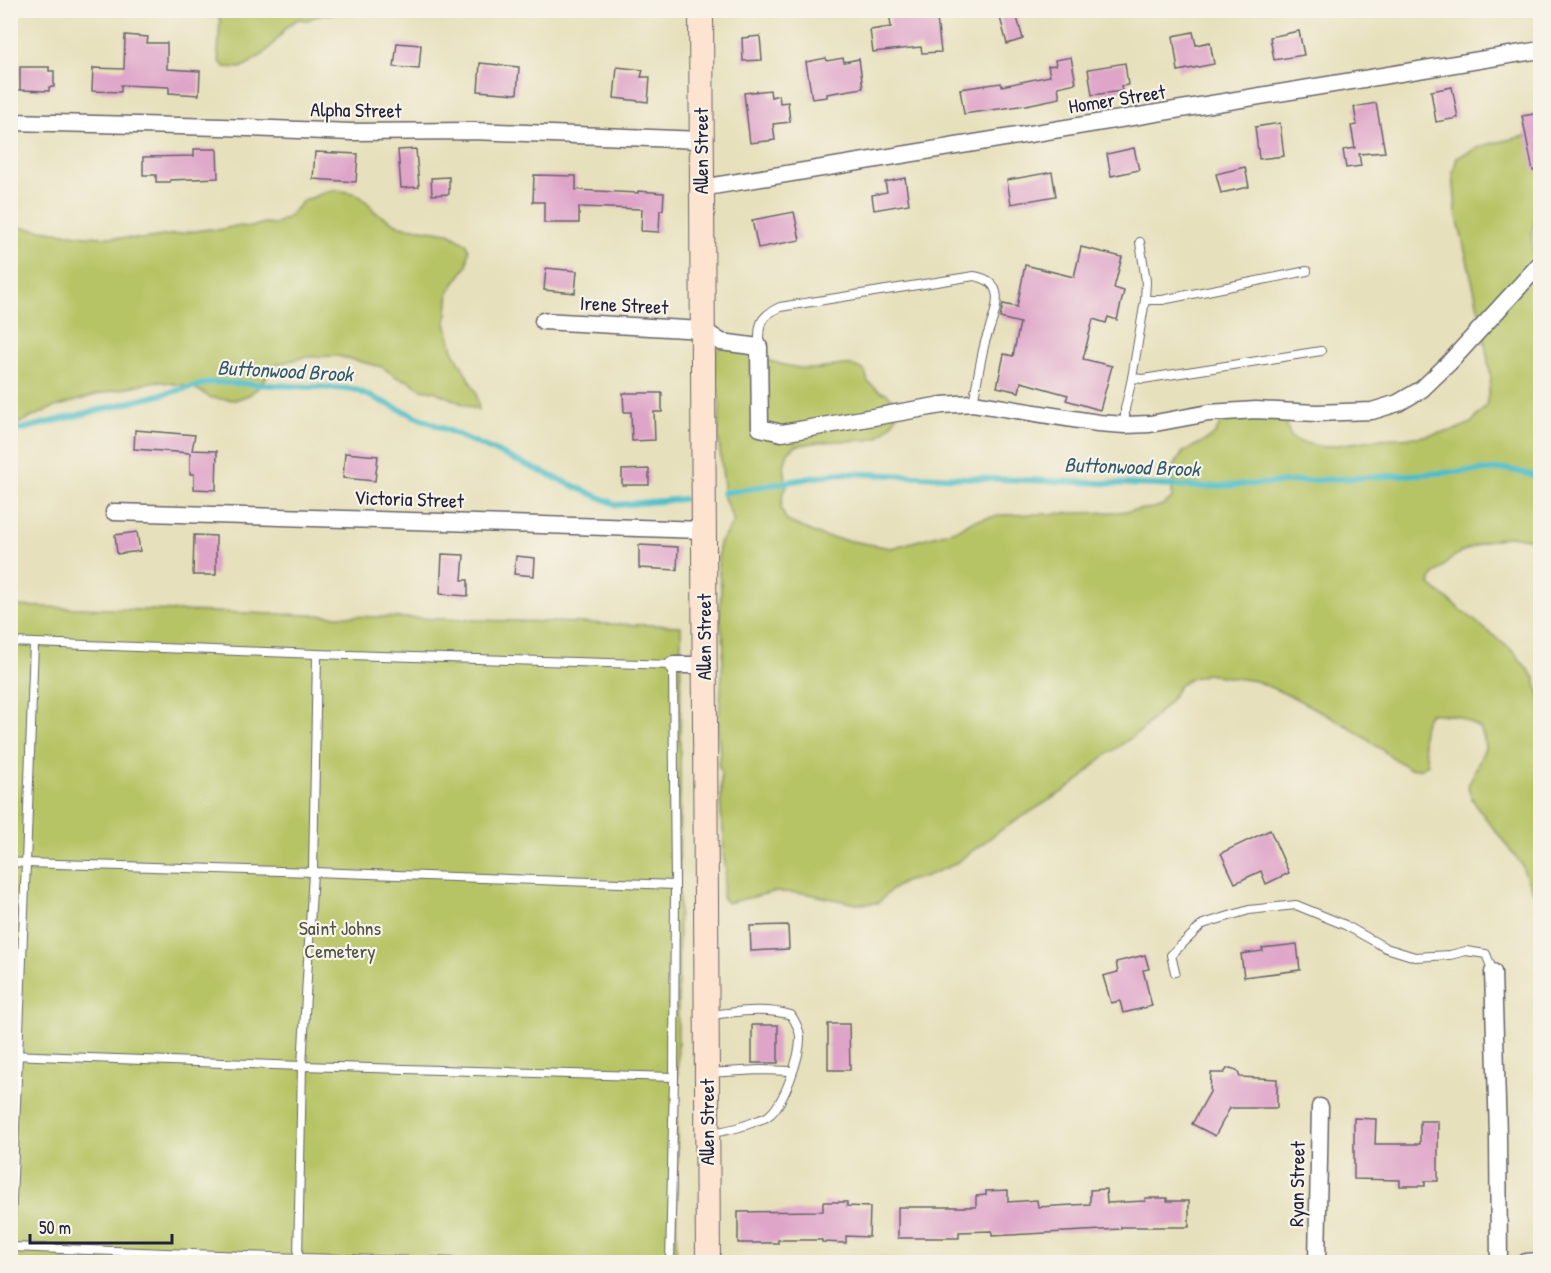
<svg xmlns="http://www.w3.org/2000/svg" width="1551" height="1273" font-family="'Patrick Hand',sans-serif">
<rect width="100%" height="100%" fill="#f7f3e8"/>
<filter id="ink" filterUnits="userSpaceOnUse"><feTurbulence type="fractalNoise" baseFrequency=".0167" numOctaves="2"/><feDisplacementMap in="SourceGraphic" scale="12" xChannelSelector="R" yChannelSelector="G"/><feConvolveMatrix kernelMatrix="1 2 1 2 8 2 1 2 1" color-interpolation-filters="sRGB"/></filter>
<filter id="wash" filterUnits="userSpaceOnUse"><feTurbulence type="fractalNoise" baseFrequency=".008" numOctaves="4" result="noise"/><feDisplacementMap in="SourceGraphic" scale="24" xChannelSelector="R" yChannelSelector="G"/><feGaussianBlur stdDeviation="1.35" result="paint"/><feColorMatrix in="noise" values="0 0 0 0 0 0 0 0 0 0 0 0 0 0 0 0 0 1.4 0 .05"/><feComposite in="paint" operator="in"/></filter>
<g filter="url(#wash)">
<rect width="100%" height="100%" fill="#e7e0bc"/>
<g fill="#b7c465" stroke="#6c7350" stroke-width="1.5">
<polygon points="213,11 364,11 356,13 348,12 320,15 307,20 298,19 285,28 281,35 264,54 241,68 225,67 220,62 218,53 220,20 215,11"/>
<path d="M1525 136 1540 137V195L1532 233 1533 279 1537 330 1540 344V541L1510 536 1487 541 1461 552 1451 559 1432 577 1430 585 1514 652 1535 678 1540 698V742L1537 769 1540 802V902L1529 884 1521 864 1478 808 1471 797 1468 786 1485 748 1484 738 1480 728 1458 716 1430 713C1417 728 1424 746 1428 764L1419 769 1408 768 1349 727 1295 698 1256 681 1206 674 1190 679 1179 686 1170 701 1142 730 1097 762 1082 778 1064 791 1001 830 953 865 924 877 904 882 891 890 878 903 857 904 804 893 774 892 727 903 722 897 726 869 723 854 724 837 721 814V771L718 764 720 753 718 734 724 644 720 619 721 586 718 566 719 543 734 522 722 493 724 486 718 435 720 407 714 362 720 337C741 347 762 360 784 365 793 367 803 369 811 369 834 370 843 358 865 371L868 382 881 392 886 393 896 402V416L891 425 878 437 868 440 818 442 796 446 788 452 784 466 787 486 783 492 781 509 787 521 822 536 891 548 959 529 972 521 1001 515 1118 512 1153 508 1163 505 1172 498 1173 468 1183 452 1208 439 1215 434 1224 417 1282 415 1291 437 1300 442 1323 447 1380 439 1418 437 1455 430 1471 423 1486 406 1491 379 1481 319 1456 212 1453 173 1457 157 1485 145Z"/>
<polygon points="337,190 357,194 369,204 375,212 400,226 449,233 466,243 469,250 467,266 449,291 446,323 453,350 476,392 479,411 434,391 421,389 409,381 396,377 382,367 337,356 304,357 275,365 259,387 249,395 235,400 211,398 193,387 156,381 99,394 52,408 11,427 11,226 86,236 143,239 209,229 218,230 236,226 251,227 264,223 275,224 288,217 303,201 324,193"/>
<polygon points="11,606 681,626 676,1262 11,1262"/>
</g>
<g fill="none" stroke-linecap="round" stroke-linejoin="round">
<g stroke="#50bec6" stroke-width="6">
<polyline points="10,432 212,382 354,389 617,505 683,499"/>
<polyline points="723,493 840,473 1204,487 1507,469 1540,477"/>
</g>
</g>
<g id="blocks">
<g fill="#dfa5c9">
<polygon points="889,10 936,10 941,52 922,53 921,47 873,52 870,30 891,27"/>
<polygon points="998,10 1015,10 1023,39 1007,44"/>
<polygon points="1299,31 1304,55 1274,60 1270,37"/>
<polygon points="1193,32 1196,45 1210,42 1214,64 1178,71 1173,36"/>
<polygon points="125,35 148,37 147,43 167,43 167,69 200,71 199,95 169,93 169,87 121,85 121,92 92,91 93,68 124,69"/>
<polygon points="760,36 762,60 743,61 742,38"/>
<polygon points="397,43 421,45 419,69 394,67"/>
<polygon points="1071,57 1076,83 1058,87 1060,98 1026,105 964,114 960,89 1001,83 1002,86 1050,76 1048,66 1056,65 1055,60"/>
<polygon points="826,58 827,61 843,58 844,62 859,59 863,88 827,94 827,97 812,99 806,62"/>
<polygon points="480,63 519,67 517,94 478,91"/>
<polygon points="1125,63 1128,85 1121,86 1122,91 1092,95 1088,69"/>
<polygon points="20,67 49,67 49,71 54,71 54,87 49,87 49,91 20,90"/>
<polygon points="617,67 643,70 641,77 650,77 648,102 614,98"/>
<polygon points="1452,87 1458,118 1436,122 1431,91"/>
<polygon points="770,90 771,97 779,95 780,103 788,102 790,122 773,124 775,140 750,143 744,93"/>
<polygon points="1376,103 1385,152 1359,154 1361,166 1346,168 1343,150 1355,148 1351,126 1357,125 1354,107"/>
<polygon points="1540,113 1540,171 1533,171 1522,116"/>
<polygon points="1280,123 1284,156 1259,159 1255,127"/>
<polygon points="1134,148 1139,170 1111,176 1107,154"/>
<polygon points="194,149 217,149 218,178 170,180 170,182 156,182 156,175 143,175 143,157 194,156"/>
<polygon points="416,149 419,187 401,188 398,150"/>
<polygon points="315,152 358,154 356,182 313,179"/>
<polygon points="1245,167 1249,187 1221,193 1216,174"/>
<polygon points="1052,172 1056,196 1011,204 1007,180"/>
<polygon points="534,175 576,176 576,190 638,193 638,191 664,193 663,210 660,210 659,232 641,231 642,209 579,207 579,223 544,223 544,202 533,202"/>
<polygon points="449,177 449,194 432,195 431,178"/>
<polygon points="905,178 909,204 874,210 872,195 887,192 885,182"/>
<polygon points="794,212 800,240 758,248 752,220"/>
<polygon points="1081,247 1122,257 1114,288 1124,291 1117,320 1108,317 1106,323 1093,319 1083,359 1112,366 1100,410 1066,400 1068,395 1021,382 1019,392 997,387 1004,354 1013,356 1020,323 1000,318 1003,304 1017,307 1025,265 1074,277"/>
<polygon points="546,268 577,271 575,293 544,290"/>
<polygon points="623,393 662,393 662,412 654,412 655,440 632,441 631,412 624,412"/>
<polygon points="135,430 195,435 192,450 217,451 216,490 194,489 194,474 190,474 190,453 134,449"/>
<polygon points="345,453 378,456 375,481 343,478"/>
<polygon points="649,469 649,485 622,485 622,470"/>
<polygon points="137,532 140,551 117,554 115,535"/>
<polygon points="194,535 216,536 216,575 193,575"/>
<polygon points="639,545 678,547 677,570 639,568"/>
<polygon points="442,554 464,555 462,580 468,580 468,596 440,594"/>
<polygon points="516,556 535,558 534,576 514,574"/>
<polygon points="1270,830 1289,873 1266,884 1261,871 1235,883 1221,853"/>
<polygon points="788,925 789,949 751,951 750,926"/>
<polygon points="1297,944 1300,970 1244,977 1241,954 1263,951 1262,948"/>
<polygon points="1145,955 1149,969 1143,970 1152,1006 1123,1013 1120,1001 1111,1003 1103,976 1118,972 1116,962"/>
<polygon points="828,1024 849,1024 850,1070 828,1070"/>
<rect x="752" y="1025" width="26" height="38"/>
<polygon points="1230,1068 1237,1070 1240,1077 1277,1079 1277,1108 1230,1108 1215,1136 1192,1124 1210,1092 1211,1073 1224,1073 1227,1069"/>
<polygon points="1354,1118 1376,1119 1375,1144 1420,1144 1420,1121 1438,1121 1438,1181 1425,1181 1425,1186 1400,1186 1400,1180 1354,1179"/>
<polygon points="1106,1189 1107,1203 1145,1201 1145,1198 1167,1198 1167,1201 1189,1201 1189,1227 1121,1227 1121,1229 992,1236 992,1231 959,1232 959,1238 898,1238 898,1207 976,1207 976,1196 986,1195 986,1191 1008,1190 1008,1202 1037,1200 1038,1207 1090,1204 1090,1190"/>
<polygon points="823,1202 847,1202 847,1206 870,1207 869,1237 846,1236 846,1243 822,1242 822,1240 778,1240 778,1243 738,1243 738,1212 823,1211"/>
</g>
</g>
</g>
<g filter="url(#ink)">
<use href="#blocks" fill-opacity="0" stroke="#676468" stroke-width="1.5"/>
<g fill="none" stroke-linecap="round" stroke-linejoin="round">
<defs>
<g id="lane">
<polyline points="1145,300 1162,300 1307,271"/>
<path d="M759 347C759 325 758 317 780 307L974 276C984 278 993 281 996 292 1000 305 989 329 985 342 980 362 977 383 973 403"/>
<polyline points="1132,378 1145,300 1146,281 1140,242"/>
<polyline points="1125,425 1125,409 1132,378 1143,379 1321,351"/>
<polyline points="10,642 317,654 673,665 675,885 674,1077 670,1262"/>
<polyline points="34,643 26,863 313,872 317,654"/>
<polyline points="10,862 26,863 10,1247"/>
<polyline points="1175,972 1171,955 1203,924 1249,910 1296,905 1345,925 1386,948 1415,957 1450,955 1466,951 1486,954 1493,972"/>
<path d="M710 1015C737 1012 764 1007 791 1015 795 1021 799 1028 800 1036 801 1055 784 1105 768 1116 766 1118 762 1119 759 1120 743 1127 728 1131 710 1133"/>
<polyline points="10,1055 302,1066 298,1258 11,1247 11,1262"/>
<polyline points="707,1073 760,1070 792,1071"/>
<polyline points="674,1077 302,1066 313,872 675,885"/>
<polyline points="298,1262 298,1258 462,1262"/>
</g>
<g id="street">
<polyline points="10,122 222,127 351,132 473,131 701,140"/>
<polyline points="701,188 1540,50"/>
<polyline points="543,321 703,330 721,342 759,347 760,428 782,433 942,405 973,403 1098,423 1125,425 1150,424 1209,413 1256,410 1316,413 1372,411 1398,403 1422,389 1449,363 1540,264"/>
<polyline points="114,512 704,530"/>
<polyline points="673,665 704,665"/>
<polyline points="1493,972 1498,1135 1499,1262"/>
<polyline points="1317,1262 1320,1107"/>
<polyline points="1526,1262 1540,1261"/>
</g>
<polyline id="secondary" points="701,10 708,1262"/>
</defs>
<use href="#lane" stroke="#676468" stroke-width="10"/>
<use href="#street" stroke="#676468" stroke-width="19"/>
<use href="#secondary" stroke="#676468" stroke-width="26"/>
<use href="#lane" stroke="#fff" stroke-width="8"/>
<use href="#street" stroke="#fff" stroke-width="16"/>
<use href="#secondary" stroke="#fde4d1" stroke-width="24"/>
</g>
</g>
<g text-anchor="middle" stroke-width="4.5" stroke-linejoin="round" paint-order="stroke">
<g font-size="20" fill="#22223b" stroke="#f7f3e8">
<text transform="translate(1117 99) rotate(-9)" y="7">Homer Street</text>
<text transform="translate(356 110) rotate(1)" y="7">Alpha Street</text>
<text transform="translate(701 151) rotate(-90)" y="7">Allen Street</text>
<text transform="translate(624 305) rotate(3)" y="7">Irene Street</text>
<text transform="translate(409 499) rotate(2)" y="7">Victoria Street</text>
<text transform="translate(704 637) rotate(-90)" y="7">Allen Street</text>
<text transform="translate(707 1122) rotate(-90)" y="7">Allen Street</text>
<text transform="translate(1297 1184) rotate(-89)" y="7">Ryan Street</text>
</g>
<g font-size="20" fill="#4f5348" stroke="#f7f3e8">
<text x="340" y="935">Saint Johns<tspan x="340" dy="23">Cemetery</tspan></text>
</g>
<g font-size="21" font-style="italic" fill="#32596c" stroke="#f7f3e8">
<text transform="translate(285 371) rotate(3)" y="7">Buttonwood Brook</text>
<text transform="translate(1132 467) rotate(2)" y="7">Buttonwood Brook</text>
</g>
</g>
<rect width="1551" height="1273" fill="none" stroke="#f7f3e8" stroke-width="36"/>
<path d="M30 1234v9h142v-9" fill="none" stroke="#22223b" stroke-width="3"/>
<text x="39" y="1234" font-size="18" fill="#22223b" stroke="#f7f3e8" stroke-width="4.5" paint-order="stroke">50 m</text>
</svg>
